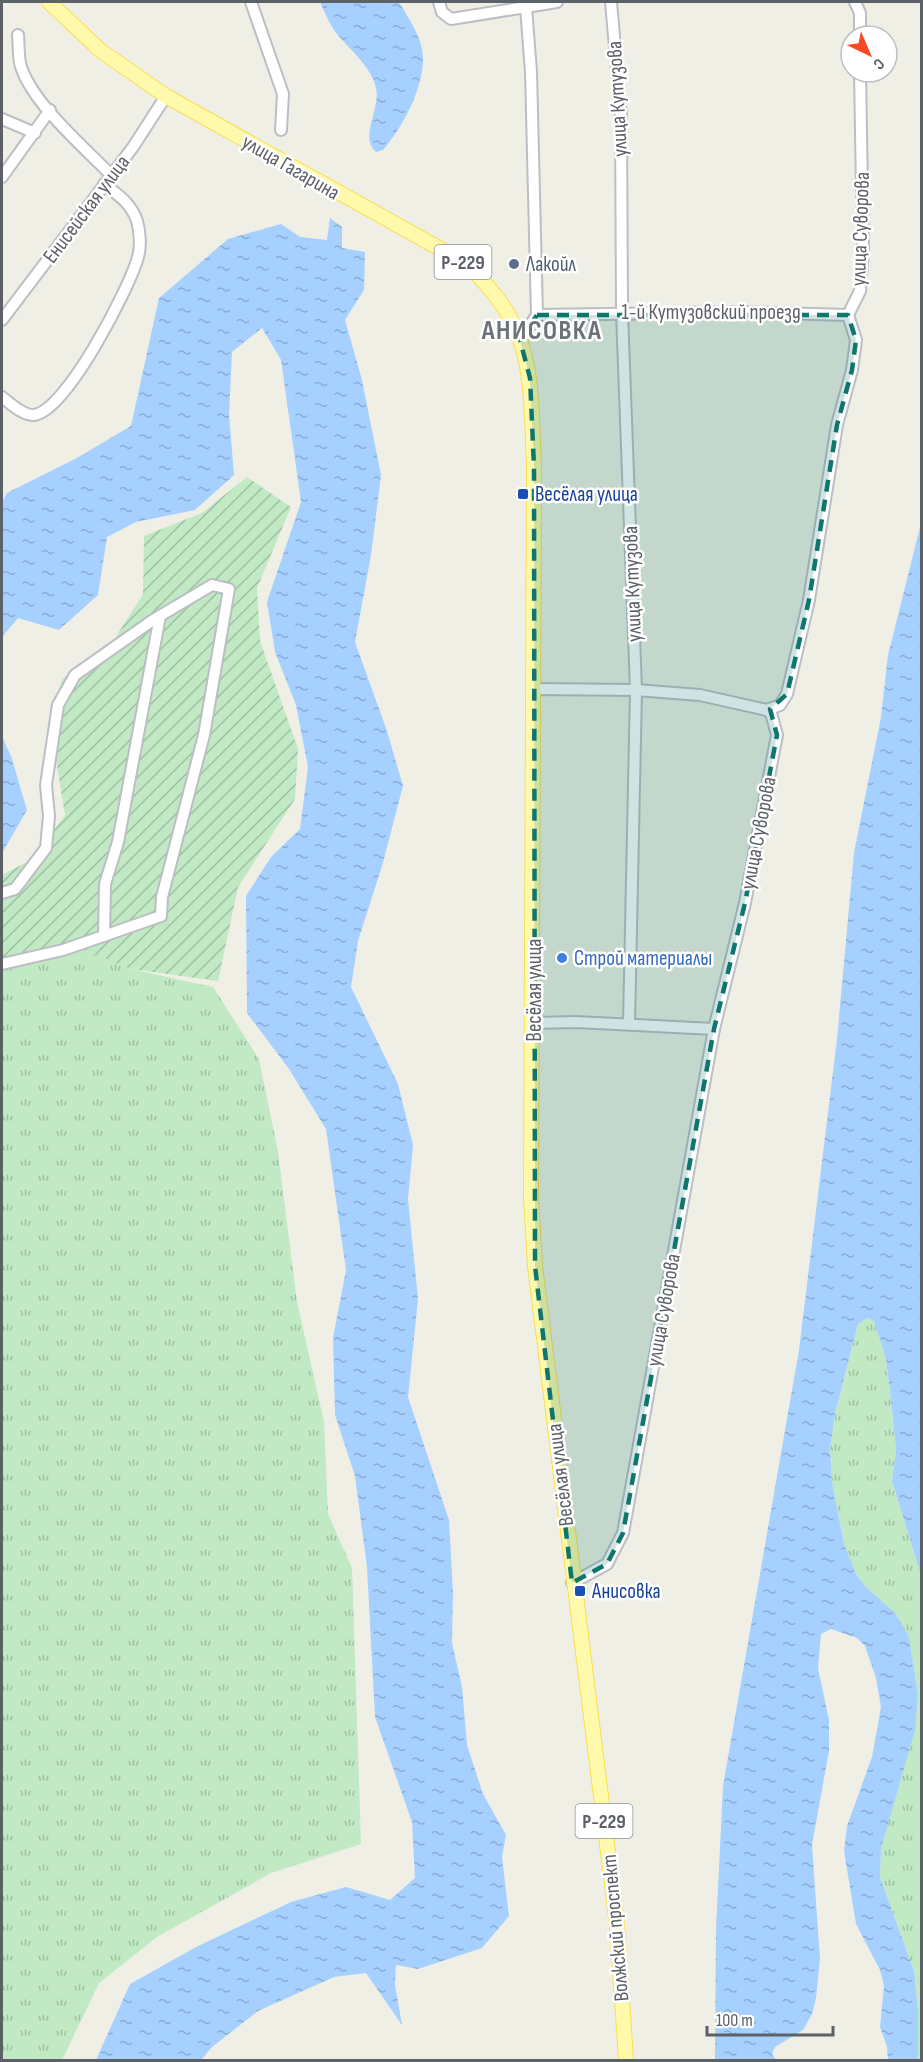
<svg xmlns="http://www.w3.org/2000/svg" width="923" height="2062" font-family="'Sofia Sans Condensed',sans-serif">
<defs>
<pattern id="grass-tufts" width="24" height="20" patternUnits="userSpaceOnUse" patternTransform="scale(1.5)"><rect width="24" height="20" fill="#c0e9c4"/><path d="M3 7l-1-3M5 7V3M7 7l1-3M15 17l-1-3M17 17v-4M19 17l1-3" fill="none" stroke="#9fc0a3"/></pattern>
<pattern id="garden-furrows" width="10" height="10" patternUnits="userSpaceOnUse" patternTransform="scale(1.5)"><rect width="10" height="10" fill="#c0e9c4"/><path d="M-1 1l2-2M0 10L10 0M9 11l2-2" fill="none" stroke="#9fc0a3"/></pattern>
<pattern id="water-ripples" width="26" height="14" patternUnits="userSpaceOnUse" patternTransform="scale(1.5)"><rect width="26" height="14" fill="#a6d0ff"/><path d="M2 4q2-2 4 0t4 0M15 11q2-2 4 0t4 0" fill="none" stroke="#8aacd2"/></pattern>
</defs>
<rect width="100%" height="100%" fill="#f0efe5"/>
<g fill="url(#grass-tufts)">
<polygon points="76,947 131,969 213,987 259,1059 278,1152 297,1302 324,1422 328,1514 352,1568 361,1844 271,1873 157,1937 99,1983 62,2060 2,2060 2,964"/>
<polygon points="867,1318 874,1321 886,1359 892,1409 896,1450 892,1481 921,1575 921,2060 918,2060 918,2009 914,1971 880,1877 881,1848 918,1694 909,1637 896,1614 866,1587 856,1574 844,1544 832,1482 830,1449 835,1415 858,1324"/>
</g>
<polygon fill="url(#garden-furrows)" points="247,477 291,507 257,588 260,641 298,749 295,799 238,887 218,981 131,969 76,947 2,964 2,875 31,860 65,815 50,723 62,679 109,648 143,594 144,536 202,513"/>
<g fill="url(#water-ripples)">
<path d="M320 2H399C409 19 424 40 423 61 422 91 402 128 383 150L376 152C359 137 381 108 376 88 371 64 345 47 332 27 327 19 324 10 320 2Z"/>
<polygon points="330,218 342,227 342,248 365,252 364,290 345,320 362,380 381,475 371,555 355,642 387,731 403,786 382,866 358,941 351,987 398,1084 413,1145 408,1199 418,1299 408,1397 449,1520 453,1593 452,1643 462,1687 467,1745 483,1794 506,1835 502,1857 509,1916 482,1948 418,1969 396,1965 395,1985 402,2025 366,1973 334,1977 258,2011 212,2047 201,2060 96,2060 130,1984 196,1947 291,1902 346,1887 390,1900 415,1878 412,1822 375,1717 367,1567 355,1476 335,1415 333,1338 346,1270 326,1129 289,1069 247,1013 246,896 271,857 300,829 308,767 296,705 275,652 267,602 301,502 281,360 262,328 232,352 229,415 234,475 195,510 136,522 107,537 98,595 59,630 18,618 2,637 2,502 7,493 75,459 131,426 159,298 228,239 281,224 300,237 327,240"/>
<polygon points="921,523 921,1575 892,1481 896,1450 892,1409 886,1359 874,1321 867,1318 858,1324 835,1414 830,1449 832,1482 844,1544 856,1574 866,1587 896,1614 909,1637 918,1694 915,1730 881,1848 880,1877 914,1971 918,2009 918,2060 888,2060 887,2047 880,2027 884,1986 880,1970 856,1924 844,1851 847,1826 872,1757 881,1707 876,1678 865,1646 857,1638 831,1629 821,1634 818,1668 829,1720 829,1751 812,1845 820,1959 816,1998 812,2014 803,2030 775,2047 772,2054 776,2060 715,2060 716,1929 723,1786 799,1350 837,1039 854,853 881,717 888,655"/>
<polygon points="2,737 11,756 27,810 2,853"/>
</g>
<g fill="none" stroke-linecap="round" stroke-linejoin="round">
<defs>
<g id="minor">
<polyline points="251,2 283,94 281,130"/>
<polyline points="439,2 442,12 451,19 557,2"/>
<polyline points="611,2 621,116 622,312 636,690 629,1024"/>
<polyline points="855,2 860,13 860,36"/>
<path d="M18 35C19 45 18 58 21 67 34 105 83 146 111 175"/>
<polyline points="2,119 35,133"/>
<polyline points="2,177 50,110"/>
<polyline points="537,315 744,312 848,315"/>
<polyline points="2,320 133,147 166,96"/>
<polyline points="520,340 537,315 531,72 526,7"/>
<path d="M2 397C10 403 22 415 33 415 65 414 130 287 138 257 141 247 140 231 137 221 131 203 118 195 104 184"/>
<polyline points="534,689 636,690 700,695 767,710"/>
<polyline points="767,710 780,705 787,694 809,600 837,425 852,370 856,340 848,315 860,291 863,251 860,72"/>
<polyline points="2,893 15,889 46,848 49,816 46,785 58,705 75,675 153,620 212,585 229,589 204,735 162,897 161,916 63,950 2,964"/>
<polyline points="104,936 105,884 118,842 160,616"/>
<polyline points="534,1023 576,1022 714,1029"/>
<polyline points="572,1583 607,1564 623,1533 714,1029 745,903 777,735 771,713 767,710"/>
</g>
<path id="major" d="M49 2 101 51 166 96 462 261C536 324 530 377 534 467L531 1197 535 1266 617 1925 626 2060"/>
</defs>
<use href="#minor" stroke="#bcbec5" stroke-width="14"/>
<use href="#major" stroke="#fcdd52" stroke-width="16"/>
<use href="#minor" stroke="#fff" stroke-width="10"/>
<use href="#major" stroke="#fffaab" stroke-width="14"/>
</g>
<path fill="#0f766e" fill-opacity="0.2" stroke="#0f766e" stroke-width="4.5" stroke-dasharray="12 8" stroke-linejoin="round" d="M537 315H848L856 340 852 370 837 425 809 600 787 694 770 709 777 735 745 903 714 1029 623 1533 607 1564 572 1583 535 1266 534 467 530 378 520 340Z"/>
<circle fill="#5c6f8a" stroke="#fff" stroke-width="2" cx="514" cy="264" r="6"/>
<g fill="#1a4fb4" stroke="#fff" stroke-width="2">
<rect x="517" y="488" width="12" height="12" rx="3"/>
<rect x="574" y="1585" width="12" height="12" rx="3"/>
</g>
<circle fill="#3f7fe0" stroke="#fff" stroke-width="2" cx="562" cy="958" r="6"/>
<g text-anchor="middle" stroke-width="5" stroke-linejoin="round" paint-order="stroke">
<g fill="#fff" stroke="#8d9095" stroke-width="1.5">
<rect x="434.5" y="245" width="57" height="34" rx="4.5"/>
<rect x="575.5" y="1804" width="57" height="34" rx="4.5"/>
</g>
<g font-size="20" font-weight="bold" fill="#5c6067">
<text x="463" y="269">Р-229</text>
<text x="604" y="1828">Р-229</text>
</g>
<g font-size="21" fill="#5c6067" stroke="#fff">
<text transform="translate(617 99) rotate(-93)" y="7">улица Кутузова</text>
<text transform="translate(291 167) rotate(30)" y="7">улица Гагарина</text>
<text transform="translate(86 209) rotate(-53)" y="7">Енисейская улица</text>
<text transform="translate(860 229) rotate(-88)" y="7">улица Суворова</text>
<text x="711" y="319">1-й Кутузовский проезд</text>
<text transform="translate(632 584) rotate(-92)" y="7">улица Кутузова</text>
<text transform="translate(758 833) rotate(-79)" y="7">улица Суворова</text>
<text transform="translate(534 990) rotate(-90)" y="7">Весёлая улица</text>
<text transform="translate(663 1310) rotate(-80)" y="7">улица Суворова</text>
<text transform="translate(560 1475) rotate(-97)" y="7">Весёлая улица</text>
<text transform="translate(615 1928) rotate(-95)" y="7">Волжский проспект</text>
</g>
<g font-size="21" fill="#4e5e75" stroke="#fff" text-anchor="start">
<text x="526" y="271">Лакойл</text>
</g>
<g font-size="21" fill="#164399" stroke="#fff" text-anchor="start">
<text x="535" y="501">Весёлая улица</text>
<text x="592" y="1598">Анисовка</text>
</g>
<g font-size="21" fill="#366cbe" stroke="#fff" text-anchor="start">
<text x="574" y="965">Строй материалы</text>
</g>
<g font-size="27" font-weight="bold" letter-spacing="1.5" fill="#6d7279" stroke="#fff">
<text x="542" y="339">АНИСОВКА</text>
</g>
</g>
<rect width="923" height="2062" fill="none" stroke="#5c6067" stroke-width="6"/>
<g transform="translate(869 54) rotate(136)"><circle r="28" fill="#ffffff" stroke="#bebfc2" stroke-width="1.5"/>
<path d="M0-4.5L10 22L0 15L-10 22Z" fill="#f74924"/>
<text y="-9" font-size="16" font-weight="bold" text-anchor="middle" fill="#5c6067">С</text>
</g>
<path d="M707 2026v9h126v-9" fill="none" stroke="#5c6067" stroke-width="3"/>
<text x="716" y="2026" font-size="18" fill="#5c6067" stroke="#ffffff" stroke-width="4.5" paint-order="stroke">100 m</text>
</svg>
